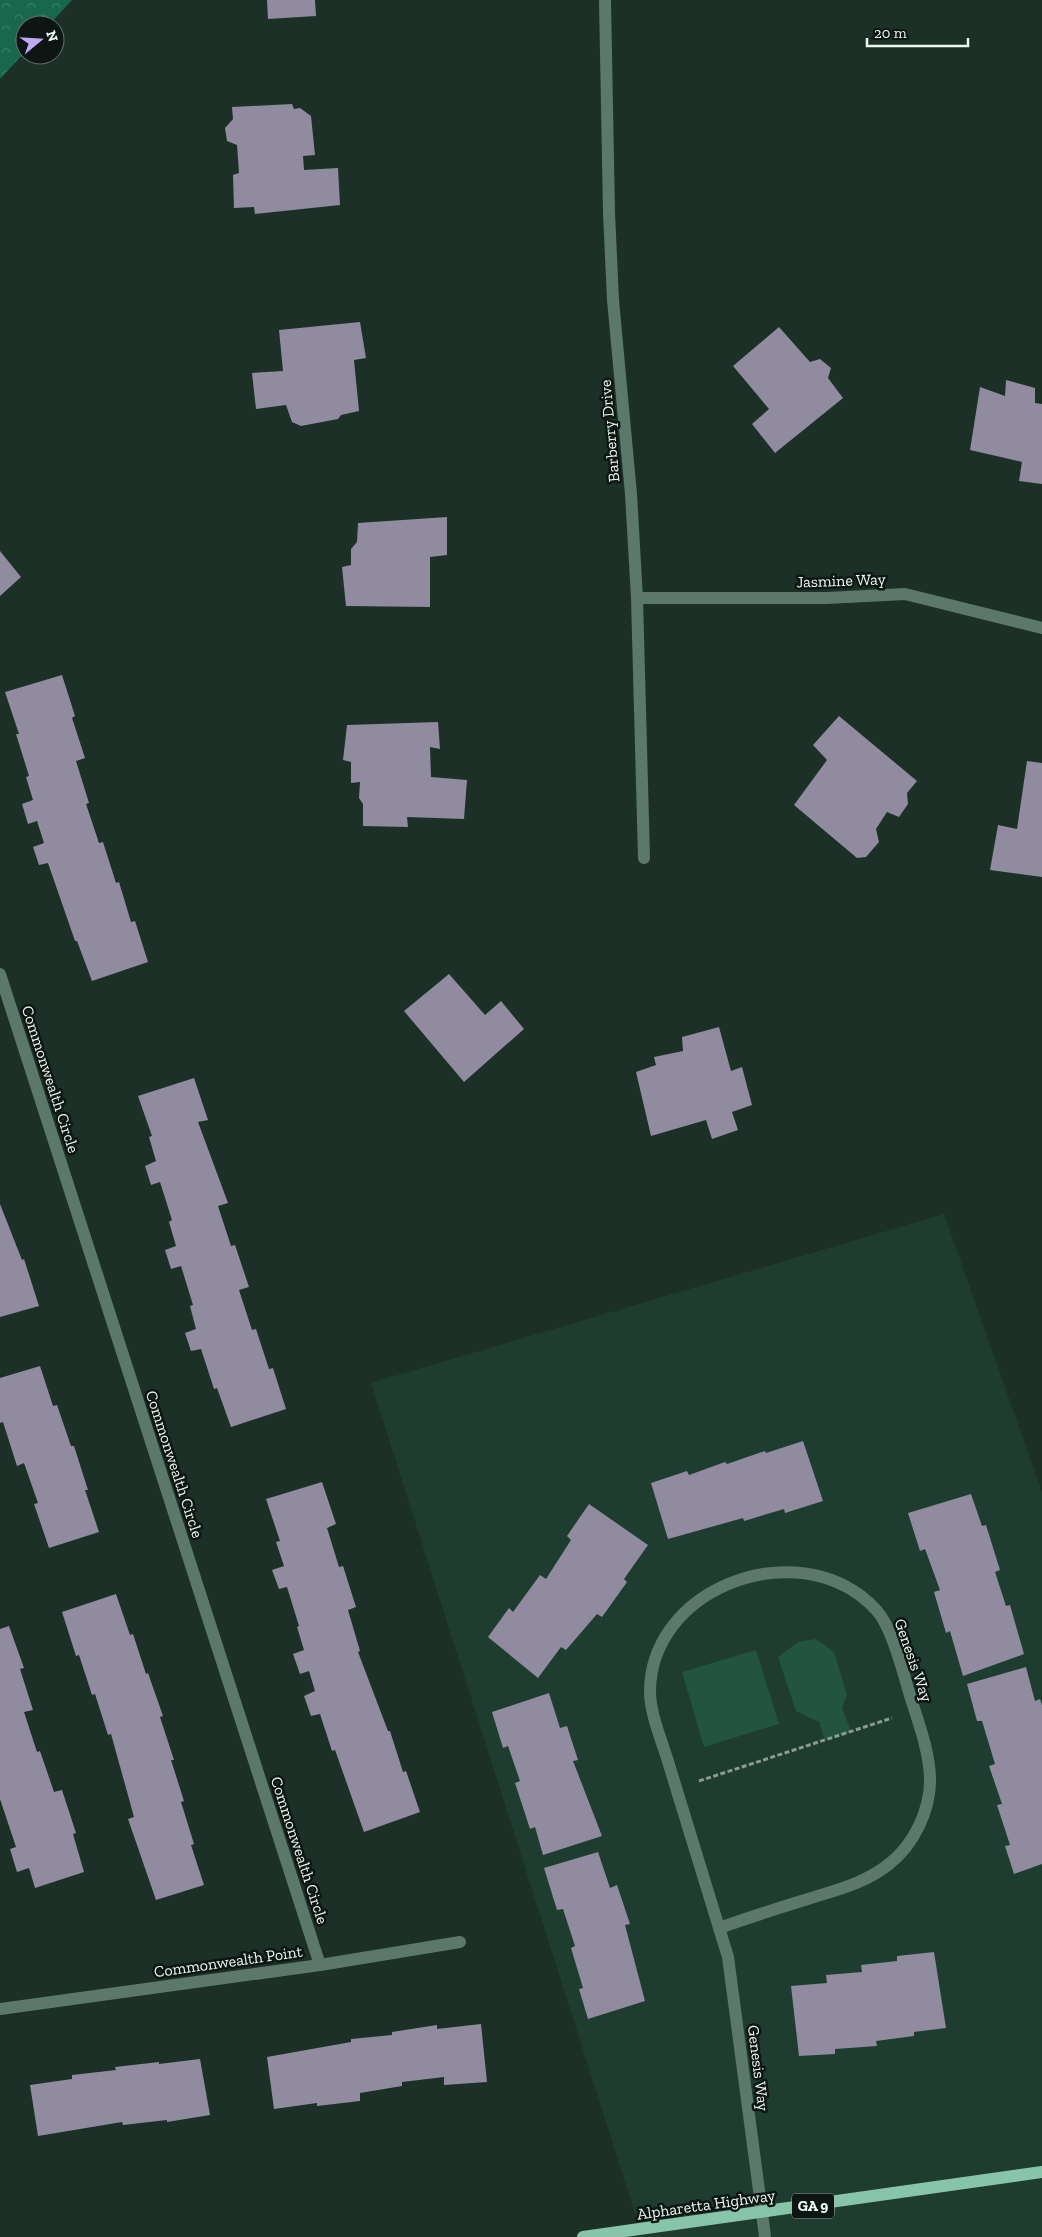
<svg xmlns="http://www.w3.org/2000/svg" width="1042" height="2237" font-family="'Zilla Slab',serif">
<defs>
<pattern id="forest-crowns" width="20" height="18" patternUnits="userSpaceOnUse" patternTransform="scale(1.25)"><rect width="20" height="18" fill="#19674c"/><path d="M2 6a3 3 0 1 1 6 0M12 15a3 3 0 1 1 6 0" fill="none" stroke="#3b7e66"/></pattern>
</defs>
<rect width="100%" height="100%" fill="#1c3027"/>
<polygon fill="#1f3c30" points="944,1214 1042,1492 1042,2237 604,2237 641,2232 371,1383"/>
<g fill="#225441">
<polygon points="816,1639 834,1652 847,1695 842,1707 851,1732 825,1740 819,1722 796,1711 778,1657 798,1642"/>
<polygon points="756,1650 779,1724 704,1747 682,1672"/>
</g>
<polygon fill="url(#forest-crowns)" points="0,0 72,0 49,25 25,25 25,52 0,79"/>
<g fill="#918ba0">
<polygon points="267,0 315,0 316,16 268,19"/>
<polygon points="292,104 294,109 300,108 311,116 315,155 303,156 304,170 338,168 340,205 255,214 254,207 234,208 233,175 239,173 237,145 227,141 225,128 233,119 232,107"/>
<polygon points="360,322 366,358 354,360 359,411 341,415 338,419 301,426 292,422 286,405 256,409 252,373 283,371 279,330"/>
<polygon points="779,327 810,362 820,359 831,368 828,378 843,398 775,453 752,424 769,409 733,366"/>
<polygon points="1006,380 1035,388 1035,403 1042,404 1042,484 1019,481 1022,462 970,450 980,387 1005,396"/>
<polygon points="447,517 447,555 430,557 430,607 346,606 342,567 351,565 351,549 357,542 358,523"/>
<polygon points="0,551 21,577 0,596"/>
<polygon points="62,675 75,716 72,718 85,758 76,761 89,803 86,804 99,843 103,842 116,883 119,882 131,922 135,921 148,962 92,981 77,941 75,941 48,863 39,865 33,847 44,843 37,821 28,824 22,804 33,800 26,777 29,776 16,734 19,734 5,692"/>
<polygon points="839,716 917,781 907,793 908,804 899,817 887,812 876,829 879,842 866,857 857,858 794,805 827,760 813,745"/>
<polygon points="438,722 440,749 430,747 431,777 467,780 464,819 407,817 408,827 363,826 363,804 359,798 360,782 351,783 351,762 343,760 347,725"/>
<polygon points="1027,761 1042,763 1042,877 990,870 998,825 1017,829"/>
<polygon points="449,974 485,1015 501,1001 524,1029 464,1082 404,1011"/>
<polygon points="719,1027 731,1071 742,1067 752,1105 732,1112 738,1130 712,1139 706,1120 651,1136 636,1072 656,1065 654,1057 683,1051 682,1037"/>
<polygon points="194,1078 208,1120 198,1122 228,1203 218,1206 231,1246 235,1245 249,1287 239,1290 252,1330 256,1329 269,1369 273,1368 286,1409 231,1427 217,1388 214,1389 201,1349 191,1351 185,1333 196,1329 190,1306 193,1305 181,1266 171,1269 165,1250 176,1246 169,1222 172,1220 160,1182 151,1185 145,1166 156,1161 149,1137 152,1136 138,1096"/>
<polygon points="0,1204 22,1260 24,1259 39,1306 0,1317"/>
<polygon points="40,1366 53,1406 57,1405 71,1446 74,1446 88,1490 85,1490 99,1532 49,1548 34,1504 38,1503 24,1463 17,1466 3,1422 0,1423 0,1378"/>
<polygon points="803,1441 823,1501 785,1513 784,1509 744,1521 743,1518 668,1539 651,1483 687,1471 689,1475 725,1462 727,1464 765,1451 766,1453"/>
<polygon points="322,1482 336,1524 327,1528 339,1567 343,1566 356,1607 348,1610 360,1651 358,1652 388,1731 390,1731 403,1772 406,1771 420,1812 364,1832 335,1750 332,1751 320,1714 311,1716 304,1696 315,1691 309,1671 300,1674 293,1654 304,1650 297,1627 299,1626 287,1587 279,1589 272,1570 284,1566 276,1542 280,1541 266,1499"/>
<polygon points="971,1494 982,1526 986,1525 1000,1570 995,1572 1006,1606 1010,1605 1024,1654 963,1676 950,1631 946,1633 934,1592 940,1590 925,1549 920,1551 908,1513"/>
<polygon points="589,1504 648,1545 624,1579 627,1582 602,1617 597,1614 566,1650 561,1647 538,1678 488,1637 509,1608 513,1612 540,1575 546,1579 571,1540 567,1536"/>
<polygon points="116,1594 130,1635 133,1634 146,1674 148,1673 163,1716 160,1717 174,1760 171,1760 184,1801 181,1802 194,1844 191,1845 204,1885 156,1900 128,1819 134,1817 111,1734 108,1735 95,1694 92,1695 79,1655 76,1656 62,1612"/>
<polygon points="9,1626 24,1668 20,1669 33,1710 24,1712 37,1752 40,1751 54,1792 62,1790 76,1833 73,1834 84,1872 35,1888 29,1868 17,1872 10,1849 16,1847 0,1799 0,1629"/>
<polygon points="1026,1667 1035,1701 1040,1699 1042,1705 1042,1864 1014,1874 1005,1846 1010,1845 997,1805 1002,1804 989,1766 995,1764 982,1721 977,1721 967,1684"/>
<polygon points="549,1693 560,1728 567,1726 578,1760 573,1761 602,1836 543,1855 535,1827 530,1829 515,1783 520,1781 508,1746 503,1748 492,1712"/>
<polygon points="598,1852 610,1888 617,1885 630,1924 625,1925 645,2001 588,2019 579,1989 583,1988 571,1948 575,1946 563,1909 557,1910 544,1868"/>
<polygon points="934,1952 946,2028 914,2032 914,2036 876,2041 877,2046 835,2049 835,2054 799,2056 791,1986 827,1983 826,1975 862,1972 861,1965 897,1961 897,1956"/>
<polygon points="481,2024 487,2082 444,2085 444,2077 402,2082 402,2086 360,2093 360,2101 317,2106 317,2103 274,2109 267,2057 351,2042 351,2039 392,2035 392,2032 437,2025 437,2029"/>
<polygon points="200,2059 210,2115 167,2122 167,2120 123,2125 122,2122 38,2136 30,2085 72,2079 72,2075 116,2070 115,2067 159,2062 159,2064"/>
</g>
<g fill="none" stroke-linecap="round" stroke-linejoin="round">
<polyline stroke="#8b9a93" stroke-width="3" stroke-dasharray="5 2.5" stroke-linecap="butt" points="699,1781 892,1718"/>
<polyline stroke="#5b786b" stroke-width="12" points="762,2213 765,2237"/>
<g stroke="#5b786b" stroke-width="12">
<polyline points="605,0 609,213 613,300 631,494 637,598 644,858"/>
<polyline points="637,598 827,598 905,594 1042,628"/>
<polyline points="0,974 320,1965"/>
<path d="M719 1928C748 1918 778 1908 808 1899 836 1890 866 1883 889 1864 914 1845 931 1809 930 1777 929 1749 917 1719 909 1692 902 1669 896 1643 885 1623 880 1612 870 1603 861 1596 784 1538 650 1592 650 1692 650 1715 664 1746 670 1768 689 1831 709 1894 728 1957L762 2213"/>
<polyline points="0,2009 320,1965 460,1942"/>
</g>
<polyline stroke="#88c4aa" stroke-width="12" points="583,2237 1042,2172"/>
</g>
<g text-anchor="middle" stroke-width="5" stroke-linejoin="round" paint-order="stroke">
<rect fill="#0d1612" stroke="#a9b4af" stroke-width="1" x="792" y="2193.5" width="42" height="25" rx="4"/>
<g font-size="15" font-weight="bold" fill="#ecf8f2">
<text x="813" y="2211">GA 9</text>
</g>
<g font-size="16" fill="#ecf8f2" stroke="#0d1612">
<text transform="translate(609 431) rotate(-95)" y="6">Barberry Drive</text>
<text transform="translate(841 580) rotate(-2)" y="6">Jasmine Way</text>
<text transform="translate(51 1079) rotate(72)" y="6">Commonwealth Circle</text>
<text transform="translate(175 1464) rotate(72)" y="6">Commonwealth Circle</text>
<text transform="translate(914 1660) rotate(71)" y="6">Genesis Way</text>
<text transform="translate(300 1850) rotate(72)" y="6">Commonwealth Circle</text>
<text transform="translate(228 1961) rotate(-8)" y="6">Commonwealth Point</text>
<text transform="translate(759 2068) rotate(83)" y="6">Genesis Way</text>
<text transform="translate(706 2204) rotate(-8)" y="6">Alpharetta Highway</text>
</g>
</g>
<g transform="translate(40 40) rotate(72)"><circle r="24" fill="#0d1612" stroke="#66706c"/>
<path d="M0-4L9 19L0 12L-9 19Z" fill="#c0a8f3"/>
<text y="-8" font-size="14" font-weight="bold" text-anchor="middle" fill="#ecf8f2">N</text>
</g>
<path d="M867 38v8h101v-8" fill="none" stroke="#ecf8f2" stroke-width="2.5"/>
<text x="874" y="38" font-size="15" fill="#ecf8f2" stroke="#0d1612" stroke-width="4" paint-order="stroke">20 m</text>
</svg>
